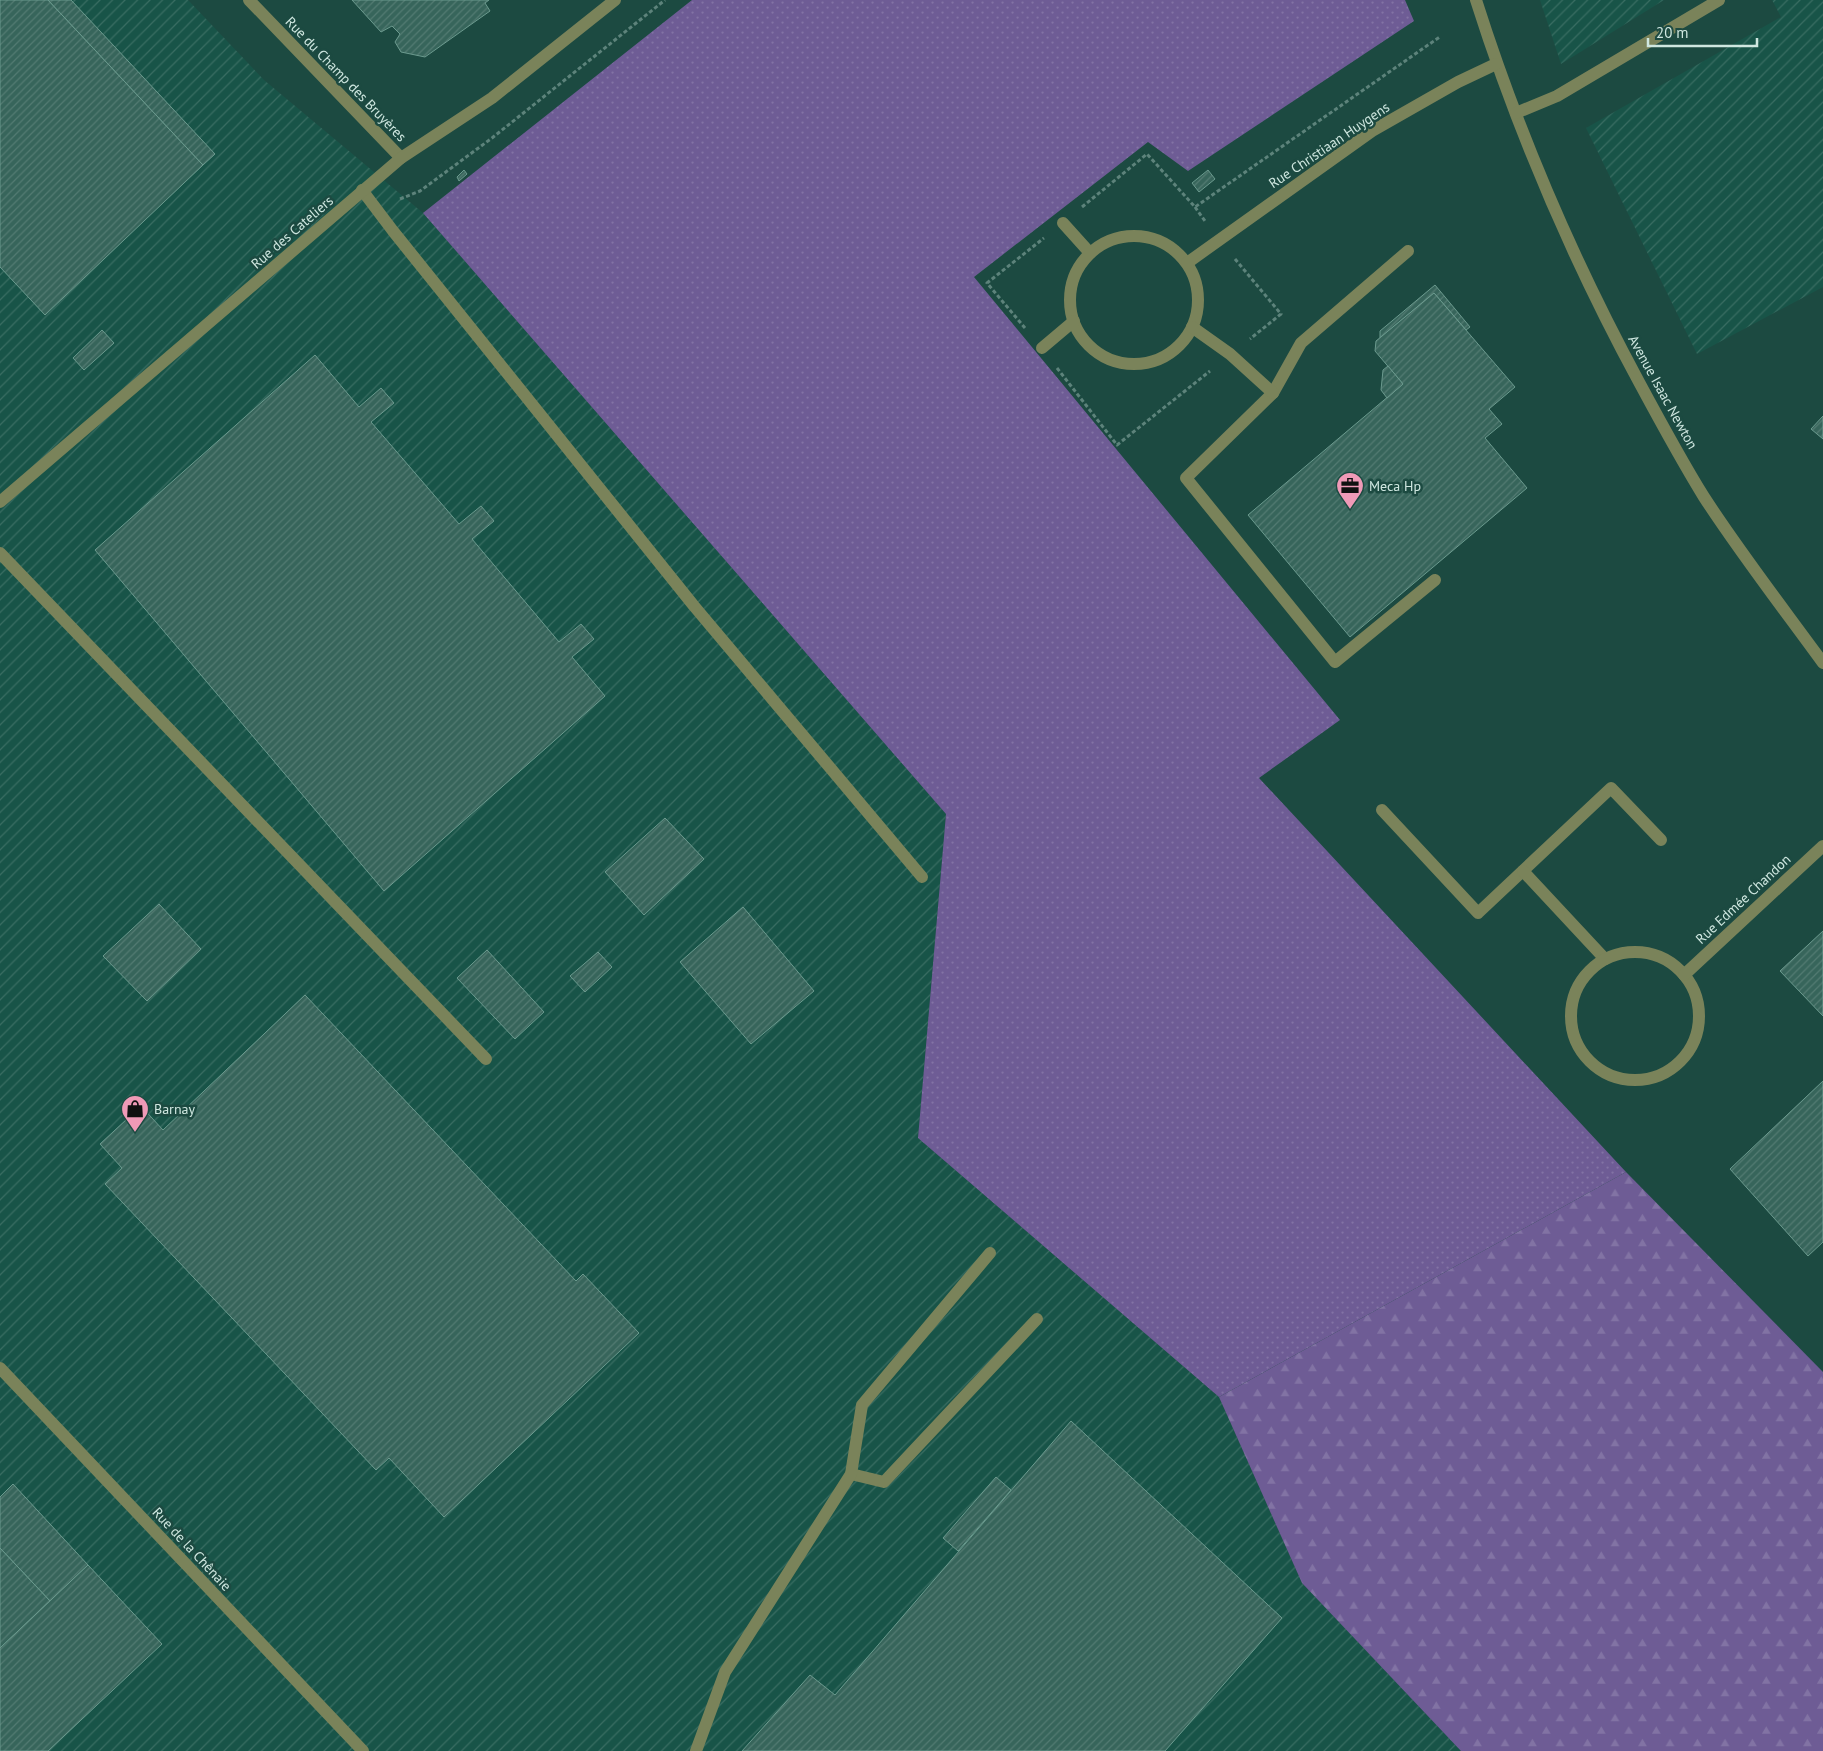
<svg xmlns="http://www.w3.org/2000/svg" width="1823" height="1751" font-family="'PT Sans',sans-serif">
<defs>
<pattern id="industrial-furrows" width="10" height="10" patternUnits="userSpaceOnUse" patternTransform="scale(1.25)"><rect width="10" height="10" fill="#185448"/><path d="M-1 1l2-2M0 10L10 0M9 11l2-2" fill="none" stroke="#396d62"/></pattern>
<pattern id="grass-dots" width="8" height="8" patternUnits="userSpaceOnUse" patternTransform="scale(1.25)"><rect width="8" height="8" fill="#6e5c95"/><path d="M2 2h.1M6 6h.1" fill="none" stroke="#8273a4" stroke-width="1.8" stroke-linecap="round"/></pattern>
<pattern id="forest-firs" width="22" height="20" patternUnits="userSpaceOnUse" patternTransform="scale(1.25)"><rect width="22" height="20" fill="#6e5c95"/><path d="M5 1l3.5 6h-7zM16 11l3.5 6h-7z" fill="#8273a4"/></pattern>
<pattern id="building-hatch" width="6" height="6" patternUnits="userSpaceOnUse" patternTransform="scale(1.25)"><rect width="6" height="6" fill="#37655b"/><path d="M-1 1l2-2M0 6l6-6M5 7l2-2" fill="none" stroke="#537b72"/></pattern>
</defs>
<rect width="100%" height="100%" fill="#1c4a41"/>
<g fill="url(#industrial-furrows)">
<polygon points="0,0 188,0 264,80 423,213 946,814 918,1138 1219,1397 1302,1583 1461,1751 0,1751"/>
<polygon points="1540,0 1664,0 1561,64"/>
<polygon points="1772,0 1823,0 1823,287 1697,354 1586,128 1781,17"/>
</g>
<polygon fill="url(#grass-dots)" points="692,0 1405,0 1414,21 1188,171 1148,142 974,277 1340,720 1259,778 1626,1172 1219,1397 918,1138 946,814 423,213"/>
<polygon fill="url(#forest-firs)" points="1626,1172 1823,1372 1823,1751 1461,1751 1302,1583 1219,1397"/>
<g fill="url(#building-hatch)" stroke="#6b9a8e">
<polygon points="0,0 48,0 203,165 45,315 0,267"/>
<polygon points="48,0 71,0 215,154 203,165"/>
<polygon points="352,0 489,0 485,3 490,11 425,57 401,52 395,42 400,34 392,26 381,32"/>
<polygon points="464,170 467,174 459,181 457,177"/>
<polygon points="1208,170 1215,179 1199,192 1192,183"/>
<polygon points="1435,285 1470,327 1466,330 1434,293 1380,338 1380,331"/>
<polygon points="1434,293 1515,387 1489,409 1502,424 1485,438 1527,488 1350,637 1248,515 1403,384 1375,351 1376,341"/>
<polygon points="102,330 114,343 84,370 73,358"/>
<polygon points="315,355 359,407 381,388 394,403 371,422 459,524 481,506 494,521 472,539 559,642 581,624 594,639 572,657 605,696 384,891 95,550"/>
<polygon points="1388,366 1403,384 1387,398 1381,390 1383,370"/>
<polygon points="1823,416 1823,439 1811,429"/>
<polygon points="665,818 704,859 644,915 605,872"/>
<polygon points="159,904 201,949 147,1001 103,956"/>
<polygon points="743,907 814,991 751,1044 680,962"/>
<polygon points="1823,931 1823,1016 1780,971"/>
<polygon points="487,950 544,1012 515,1039 457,978"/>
<polygon points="598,952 612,967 585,992 570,976"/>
<polygon points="305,995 576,1281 583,1274 639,1333 444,1517 389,1458 376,1470 105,1184 122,1168 100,1144 141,1106 163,1130"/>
<polygon points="1823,1081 1823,1242 1808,1256 1730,1169"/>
<polygon points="1071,1421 1282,1618 1165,1751 742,1751 810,1675 835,1695"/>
<polygon points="996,1477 1011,1490 958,1551 943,1538"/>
<polygon points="13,1484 88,1565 50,1601 0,1548 0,1497"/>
<polygon points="0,1548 50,1601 0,1648"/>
<polygon points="88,1565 162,1644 48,1751 0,1751 0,1648"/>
</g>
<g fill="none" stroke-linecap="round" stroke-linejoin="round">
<g stroke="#5d837b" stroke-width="3" stroke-dasharray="4 2.5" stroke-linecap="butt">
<polyline points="400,199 420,191 492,138 665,0"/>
<polyline points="1082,207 1147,154 1195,207 1441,36"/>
<polyline points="1195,207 1205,221"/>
<polyline points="1235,259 1281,314 1250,339"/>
<polyline points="1025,328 987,283 1044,238"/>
<polyline points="1057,368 1117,445 1210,371"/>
</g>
<g stroke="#7a835a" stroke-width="12">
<polyline points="249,0 401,158"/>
<path d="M1476 0C1518 132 1573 260 1639 382 1660 421 1681 460 1704 497 1741 554 1783 608 1823 663"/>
<polyline points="1516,113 1557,96 1719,0"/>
<polyline points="362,190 393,231 694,606 922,877"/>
<polyline points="1063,223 1090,253"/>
<circle cx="1134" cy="300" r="64"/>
<polyline points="1408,251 1301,343 1273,393 1186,478 1335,662 1435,580"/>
<polyline points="1187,263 1372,131 1458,82 1496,64"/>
<polyline points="1192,327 1230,354 1273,393"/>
<polyline points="1042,348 1074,321"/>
<polyline points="0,502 401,158 492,98 615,0"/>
<polyline points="0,553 486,1059"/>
<polyline points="1382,810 1478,913 1611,788 1661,840"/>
<polyline points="1523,871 1605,959"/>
<circle cx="1635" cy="1016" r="64"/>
<polyline points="1684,975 1823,846"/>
<polyline points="0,1368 363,1751"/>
<polyline points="851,1474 884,1482 1037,1319"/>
<polyline points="696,1751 725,1672 851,1474 862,1405 990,1253"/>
</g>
</g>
<defs>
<symbol id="office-pin" viewBox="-11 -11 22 30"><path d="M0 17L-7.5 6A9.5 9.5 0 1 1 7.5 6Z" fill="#ef9ab7" stroke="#1c4a41"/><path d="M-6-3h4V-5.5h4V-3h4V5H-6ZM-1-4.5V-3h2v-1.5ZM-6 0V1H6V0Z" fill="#111"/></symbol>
<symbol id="shop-pin" viewBox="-11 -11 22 30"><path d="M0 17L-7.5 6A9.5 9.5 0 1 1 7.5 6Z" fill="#ef9ab7" stroke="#1c4a41"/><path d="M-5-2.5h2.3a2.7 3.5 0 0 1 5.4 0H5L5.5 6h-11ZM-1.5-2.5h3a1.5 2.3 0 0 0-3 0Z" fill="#111"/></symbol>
</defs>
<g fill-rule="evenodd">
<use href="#office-pin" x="1334" y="470" width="32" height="43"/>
<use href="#shop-pin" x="119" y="1093" width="32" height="43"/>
</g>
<g text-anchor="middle" stroke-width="5" stroke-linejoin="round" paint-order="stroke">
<g font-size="14" fill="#cfe7e0" stroke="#1c4a41">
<text transform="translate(346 79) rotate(46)" y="5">Rue du Champ des Bruyères</text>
<text transform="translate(1329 145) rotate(-34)" y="5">Rue Christiaan Huygens</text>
<text transform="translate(292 232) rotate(-41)" y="5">Rue des Cateliers</text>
<text transform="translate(1663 392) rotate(61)" y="5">Avenue Isaac Newton</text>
<text transform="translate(1743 899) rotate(-43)" y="5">Rue Edmée Chandon</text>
<text transform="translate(192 1549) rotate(47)" y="5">Rue de la Chênaie</text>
</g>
<g font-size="14" fill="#cfe7e0" stroke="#1c4a41" text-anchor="start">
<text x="1369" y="491">Meca Hp</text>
<text x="154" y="1114">Barnay</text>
</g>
</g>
<path d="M1648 38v8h109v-8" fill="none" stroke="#cfe7e0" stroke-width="2.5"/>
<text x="1656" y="38" font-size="15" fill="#cfe7e0" stroke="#1c4a41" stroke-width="4" paint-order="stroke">20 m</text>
</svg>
